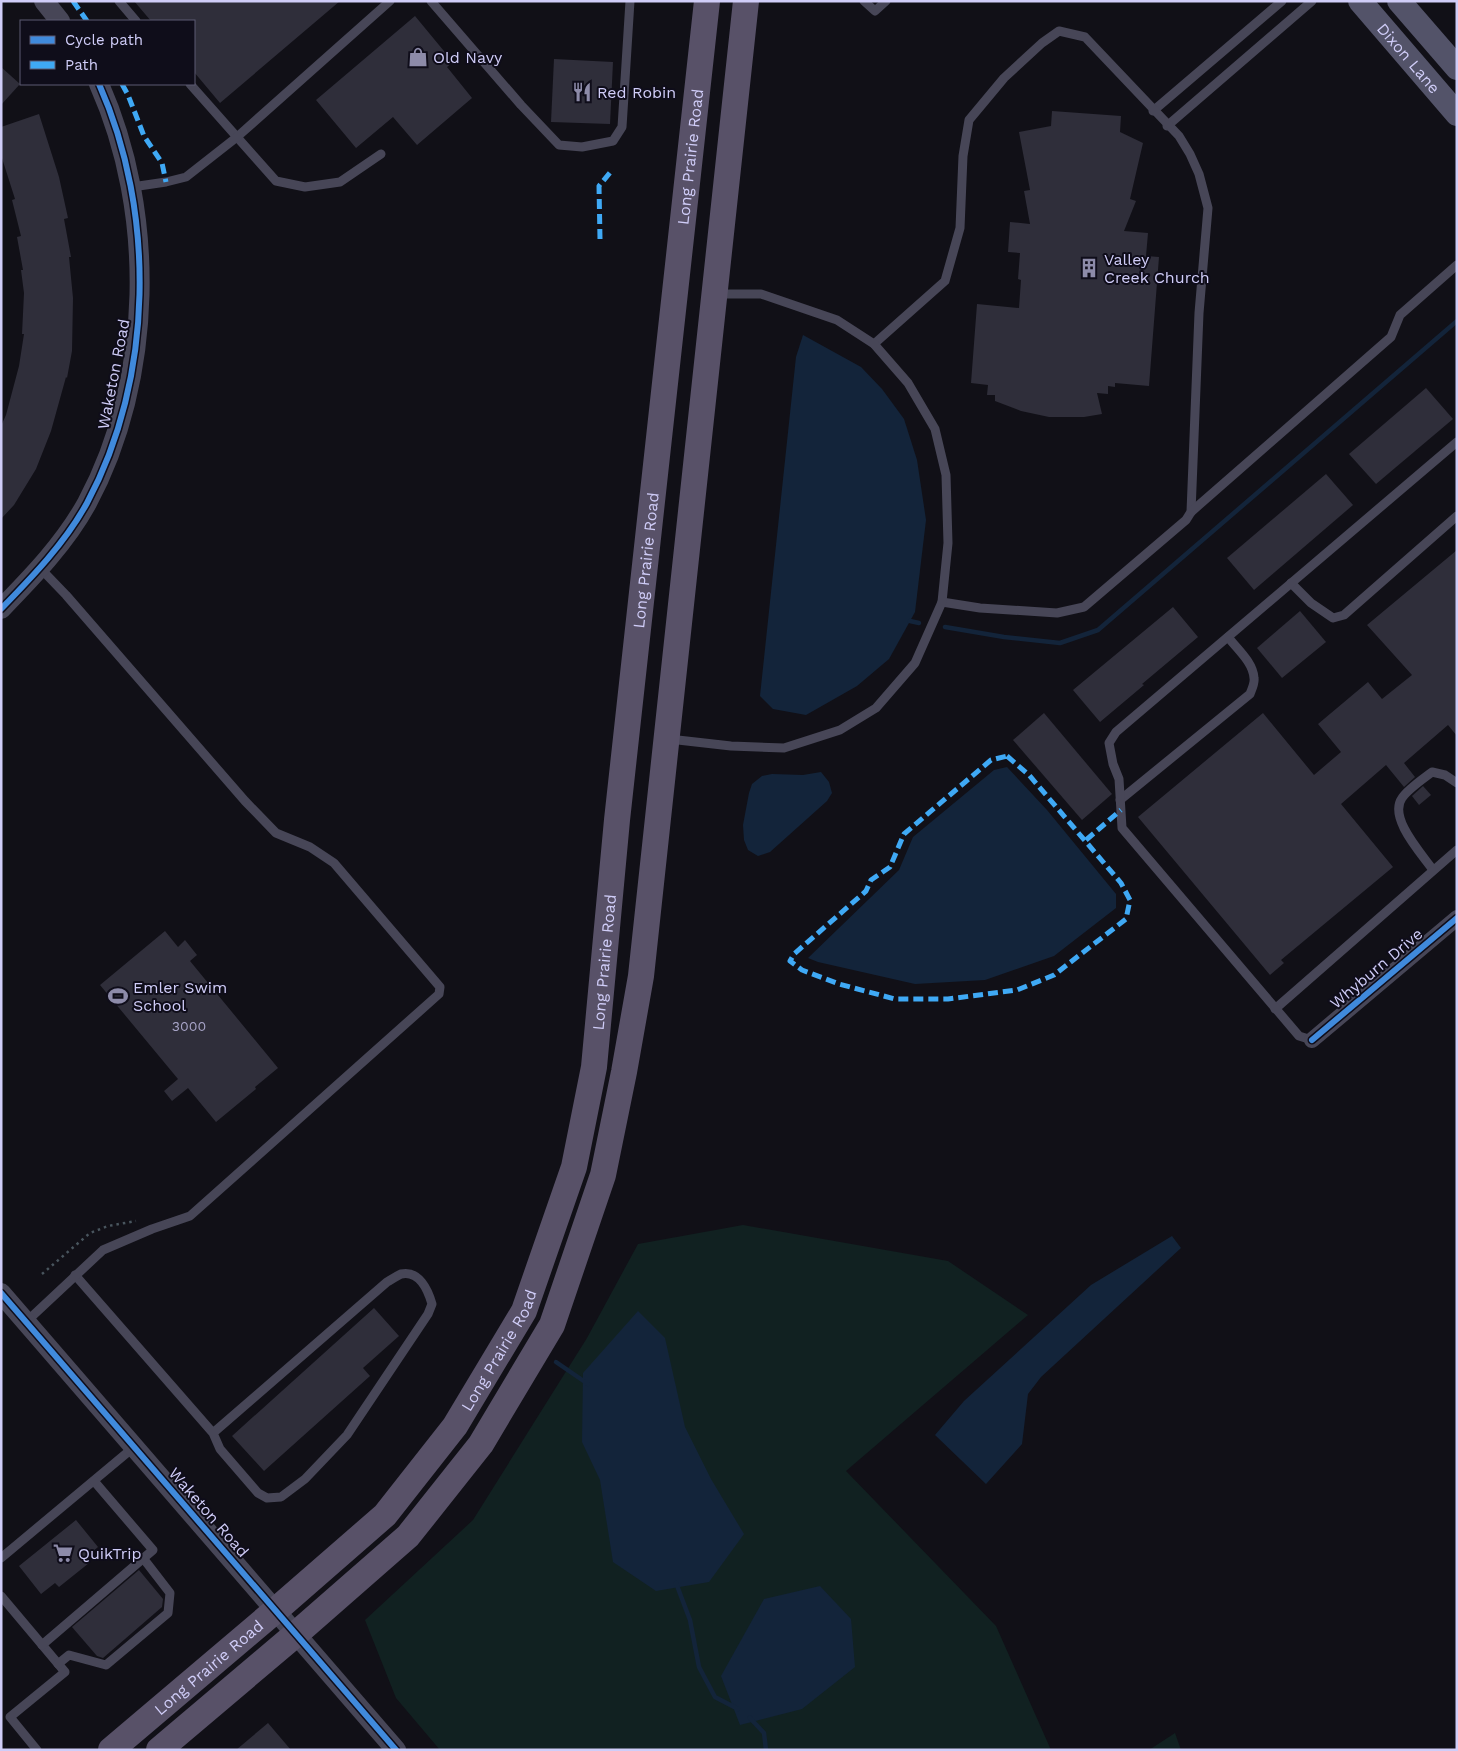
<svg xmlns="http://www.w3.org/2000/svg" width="1458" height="1751" font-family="'Work Sans',sans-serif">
<rect width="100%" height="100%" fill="#111017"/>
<g fill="#112121">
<polygon points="743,1225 948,1261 1028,1315 846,1471 996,1626 1051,1750 440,1750 396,1698 365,1620 473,1520 587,1338 638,1244"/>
<polygon points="1175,1733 1181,1750 1149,1750"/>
</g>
<g fill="#13243a">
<polygon points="803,335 861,367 882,389 904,419 917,460 926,520 915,612 889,659 857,686 806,715 773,709 760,696 796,357"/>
<polygon points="1007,767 1047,810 1116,894 1116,908 1054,956 985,980 915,984 818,962 808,958 899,870 913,837 994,770"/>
<polygon points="821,772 829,782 832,793 827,801 770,852 758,856 748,850 744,840 743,825 749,793 752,784 762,776 772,774 803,775"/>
<polygon points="1172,1236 1181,1248 1041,1377 1028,1394 1022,1444 986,1484 935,1435 964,1401 1091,1285"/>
<polygon points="638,1311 665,1338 685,1427 711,1479 744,1534 709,1582 656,1591 613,1562 600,1480 582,1442 583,1373"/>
<polygon points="820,1586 851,1619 855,1667 802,1709 740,1725 721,1676 764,1599"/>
</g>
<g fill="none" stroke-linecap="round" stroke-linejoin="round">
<g stroke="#13243a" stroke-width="4.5">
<polyline points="910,621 919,623"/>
<polyline points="945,627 1004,637 1060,643 1098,630 1457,321"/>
<polyline points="556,1362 588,1384"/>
<polyline points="676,1583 690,1620 699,1667 715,1697 738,1709"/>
<polyline points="750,1718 764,1733 766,1750"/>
</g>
</g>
<g fill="#2f2e3a">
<polygon points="134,1 340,1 220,103 194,72 194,21 151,21"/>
<polygon points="415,16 453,62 447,67 472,98 417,145 393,117 356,148 316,100"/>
<polygon points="554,59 613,62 610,124 551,122"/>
<polygon points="1,67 20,84 1,105"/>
<polygon points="1052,111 1121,116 1120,132 1143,143 1130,199 1136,201 1124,231 1148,233 1146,256 1159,257 1149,386 1115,383 1115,387 1108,386 1108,394 1097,393 1102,414 1084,417 1049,417 1021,411 995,401 995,395 987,395 988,385 971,383 977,304 1019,308 1021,280 1018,279 1020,253 1008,252 1010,222 1030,224 1024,191 1030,190 1019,132 1051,126"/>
<polygon points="39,114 59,177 68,218 64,219 71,257 69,257 73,298 72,351 67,378 66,377 51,431 36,469 14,505 1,519 1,426 6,415 19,366 24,334 22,334 24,293 21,270 23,270 17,237 21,236 12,200 15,199 1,155 1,127"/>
<polygon points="1426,388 1453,419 1376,484 1349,454"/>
<polygon points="1326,474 1353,505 1254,590 1227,558"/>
<polygon points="1457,550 1457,736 1448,725 1404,763 1415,777 1404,787 1386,765 1341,804 1393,867 1281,960 1284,963 1270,975 1138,817 1263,713 1314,775 1341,752 1318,724 1368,682 1382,699 1412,675 1367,625"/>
<polygon points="1173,607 1198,637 1142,684 1144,685 1100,722 1073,690"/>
<polygon points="1300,611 1326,642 1282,678 1257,648"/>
<polygon points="1044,713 1112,794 1082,820 1013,740"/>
<polygon points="1423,786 1431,795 1419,805 1412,796"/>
<polygon points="165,931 178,947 185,940 197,955 190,961 278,1068 255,1087 256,1089 216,1122 188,1088 172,1101 164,1091 178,1079 100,985"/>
<polygon points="374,1308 399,1336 363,1368 370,1376 264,1471 232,1436"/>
<polygon points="76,1520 98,1547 85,1558 89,1563 59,1587 55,1583 41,1594 19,1566"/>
<polygon points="139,1570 163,1599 162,1607 103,1658 97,1656 72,1627"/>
<polygon points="268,1723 291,1750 236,1750"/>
</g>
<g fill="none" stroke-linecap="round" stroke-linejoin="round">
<polyline stroke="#49555e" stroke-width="2.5" stroke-dasharray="2.5 4" stroke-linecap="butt" points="42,1274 90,1233 108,1226 136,1221"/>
<g stroke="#474657" stroke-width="9">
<polyline points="119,1 136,21"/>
<polyline points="431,1 521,105 559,145 582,147 613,141 622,127 630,1"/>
<polyline points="864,1 875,11 886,1"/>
<polyline points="190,84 276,181 305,187 340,182 381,154"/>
<polyline points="1153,111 1282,1"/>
<polyline points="1167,126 1312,1"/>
<polyline points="132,187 166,182 186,177 237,137 390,1"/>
<polyline points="874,344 945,281 960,228 963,156 969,120 1004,78 1042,43 1059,31 1085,37 1179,136 1190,154 1199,174 1208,208 1199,313 1191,512 1186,520 1084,607 1057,613 980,608 942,602"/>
<polyline points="1191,512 1391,337 1400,315 1457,265"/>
<polyline points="1291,583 1311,603 1333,618 1344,615 1457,516"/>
<polyline points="669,739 731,746 784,748 840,730 876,708 915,663 942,602 948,543 946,475 935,429 908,383 874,344 837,320 761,294 716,294"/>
<path d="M1120 800 1250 694C1252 689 1255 683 1254 678 1253 662 1237 649 1228 637"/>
<path d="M1433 870C1422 854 1388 818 1402 798 1408 789 1423 779 1432 772L1445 775 1457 783"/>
<polyline points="1275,1009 1457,850"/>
<polyline points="1312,1040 1299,1036 1122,828 1119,779 1113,764 1109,743 1116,732 1457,442"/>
<path d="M75 1275 213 1433 220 1449 258 1493 267 1498 281 1497 305 1479 347 1435 428 1314 432 1304C428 1290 419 1270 401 1274 396 1276 391 1280 387 1282L213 1433"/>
<polyline points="26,1322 103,1250 152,1229 190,1216 439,994 440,987 334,863 310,847 276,833 245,801 66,595 41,569"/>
<polyline points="1,1558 134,1447"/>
<polyline points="1,1596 65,1672 10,1717 37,1750"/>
<polyline points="42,1645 153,1550 94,1481"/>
<polyline points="58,1664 69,1655 106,1665 168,1613 170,1593 143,1558"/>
</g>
<polyline stroke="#474657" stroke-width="16" points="1312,1040 1457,918"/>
<g stroke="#474657" stroke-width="20">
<polyline points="44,1 60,21"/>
<path d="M1 609C33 576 65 543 87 503 154 378 156 212 99 84"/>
<polyline points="1,1293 396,1750"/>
</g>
<g stroke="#535369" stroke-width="24">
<path id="s1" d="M1360 1 1457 114"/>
<polyline points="1399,1 1457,68"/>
</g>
<g stroke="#585168" stroke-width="26">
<path id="s2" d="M111 1750 276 1610 385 1515 455 1426 524 1311 574 1167 594 1067 617 820 707 1"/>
<polyline points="159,1750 296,1634 408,1536 481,1444 552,1325 603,1175 624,1072 641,976 746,1"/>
</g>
<g stroke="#3fa9f5" stroke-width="5" stroke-dasharray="10 5" stroke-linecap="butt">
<polyline points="73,1 87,21"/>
<polyline points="122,84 128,95 144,136 162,163 166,182"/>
<polyline points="600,239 599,186 613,169"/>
<polygon points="1007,756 1029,775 1121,883 1130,900 1126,919 1054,975 1017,990 948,999 895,999 839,984 802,970 790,961 794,954 866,891 871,880 890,867 904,834 991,760"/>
<polyline points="1086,840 1121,810"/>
</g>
<defs>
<g id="cycleway">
<path d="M1 609C33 576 65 543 87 503 154 378 156 212 99 84"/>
<polyline points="1312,1040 1457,918"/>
<polyline points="1,1293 396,1750"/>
</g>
</defs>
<use href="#cycleway" stroke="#0f0d1a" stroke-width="9"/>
<use href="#cycleway" stroke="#408adc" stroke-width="6"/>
</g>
<defs>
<symbol id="shop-bare" viewBox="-9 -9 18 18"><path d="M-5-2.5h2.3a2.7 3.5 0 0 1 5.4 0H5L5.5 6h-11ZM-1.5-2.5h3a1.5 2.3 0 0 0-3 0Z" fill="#8d8ba9" stroke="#0f0d1a" stroke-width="2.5" paint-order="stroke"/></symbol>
<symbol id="restaurant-bare" viewBox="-9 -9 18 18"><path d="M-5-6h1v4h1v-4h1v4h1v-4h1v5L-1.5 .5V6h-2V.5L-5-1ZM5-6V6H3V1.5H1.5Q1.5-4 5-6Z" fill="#8d8ba9" stroke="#0f0d1a" stroke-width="2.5" paint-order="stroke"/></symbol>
<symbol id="building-bare" viewBox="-9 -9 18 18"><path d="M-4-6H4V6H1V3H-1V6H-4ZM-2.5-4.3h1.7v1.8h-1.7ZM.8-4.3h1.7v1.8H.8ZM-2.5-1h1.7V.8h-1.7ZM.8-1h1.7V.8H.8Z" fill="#8d8ba9" stroke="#0f0d1a" stroke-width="2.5" paint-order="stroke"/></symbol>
<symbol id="stadium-bare" viewBox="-9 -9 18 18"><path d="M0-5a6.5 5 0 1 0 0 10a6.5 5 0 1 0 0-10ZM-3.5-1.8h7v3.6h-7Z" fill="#8d8ba9" stroke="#0f0d1a" stroke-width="2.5" paint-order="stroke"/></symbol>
<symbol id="supermarket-bare" viewBox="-9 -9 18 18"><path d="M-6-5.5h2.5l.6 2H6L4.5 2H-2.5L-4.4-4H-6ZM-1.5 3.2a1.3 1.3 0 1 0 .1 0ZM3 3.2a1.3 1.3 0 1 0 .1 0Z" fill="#8d8ba9" stroke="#0f0d1a" stroke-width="2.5" paint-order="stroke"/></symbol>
</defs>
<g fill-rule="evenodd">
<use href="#shop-bare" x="404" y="43" width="28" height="28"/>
<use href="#restaurant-bare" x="568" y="78" width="28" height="28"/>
<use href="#building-bare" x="1075" y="254" width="28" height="28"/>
<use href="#stadium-bare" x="104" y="982" width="28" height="28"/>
<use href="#supermarket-bare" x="49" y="1539" width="28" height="28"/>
</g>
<g text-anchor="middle" stroke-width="4" stroke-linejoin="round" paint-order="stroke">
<g font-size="14" fill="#a8a5c8">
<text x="189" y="1031">3000</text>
</g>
<g font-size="16" fill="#d0cdf8" stroke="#0f0d1a" text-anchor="start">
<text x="433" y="63">Old Navy</text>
<text x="597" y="98">Red Robin</text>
<text x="1104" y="265">Valley<tspan x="1104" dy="18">Creek Church</tspan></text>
<text x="133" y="993">Emler Swim<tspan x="133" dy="18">School</tspan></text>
<text x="78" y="1559">QuikTrip</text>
</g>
<g font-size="16" fill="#d0cdf8" stroke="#0f0d1a">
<text dy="6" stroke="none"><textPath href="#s1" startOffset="75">Dixon Lane</textPath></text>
<text dy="6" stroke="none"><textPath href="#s2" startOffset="1778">Long Prairie Road</textPath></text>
<text transform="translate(113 374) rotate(-79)" y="6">Waketon Road</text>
<text dy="6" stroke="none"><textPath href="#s2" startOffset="1372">Long Prairie Road</textPath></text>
<text dy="6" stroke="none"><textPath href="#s2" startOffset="968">Long Prairie Road</textPath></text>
<text transform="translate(1376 968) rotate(-40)" y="6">Whyburn Drive</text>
<text dy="6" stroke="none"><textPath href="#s2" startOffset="562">Long Prairie Road</textPath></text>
<text transform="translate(209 1512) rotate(49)" y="6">Waketon Road</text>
<text dy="6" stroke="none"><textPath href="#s2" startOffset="128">Long Prairie Road</textPath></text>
</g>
</g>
<rect width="1458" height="1751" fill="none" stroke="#d0cdf8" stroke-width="5"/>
<rect x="20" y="20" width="175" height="65" fill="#0f0d1a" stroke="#5c5a73"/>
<rect x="30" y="36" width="25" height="8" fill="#408adc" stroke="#5c5a73"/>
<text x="65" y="45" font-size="15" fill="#d0cdf8">Cycle path</text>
<rect x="30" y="61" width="25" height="8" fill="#3fa9f5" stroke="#5c5a73"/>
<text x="65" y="70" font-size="15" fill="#d0cdf8">Path</text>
</svg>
